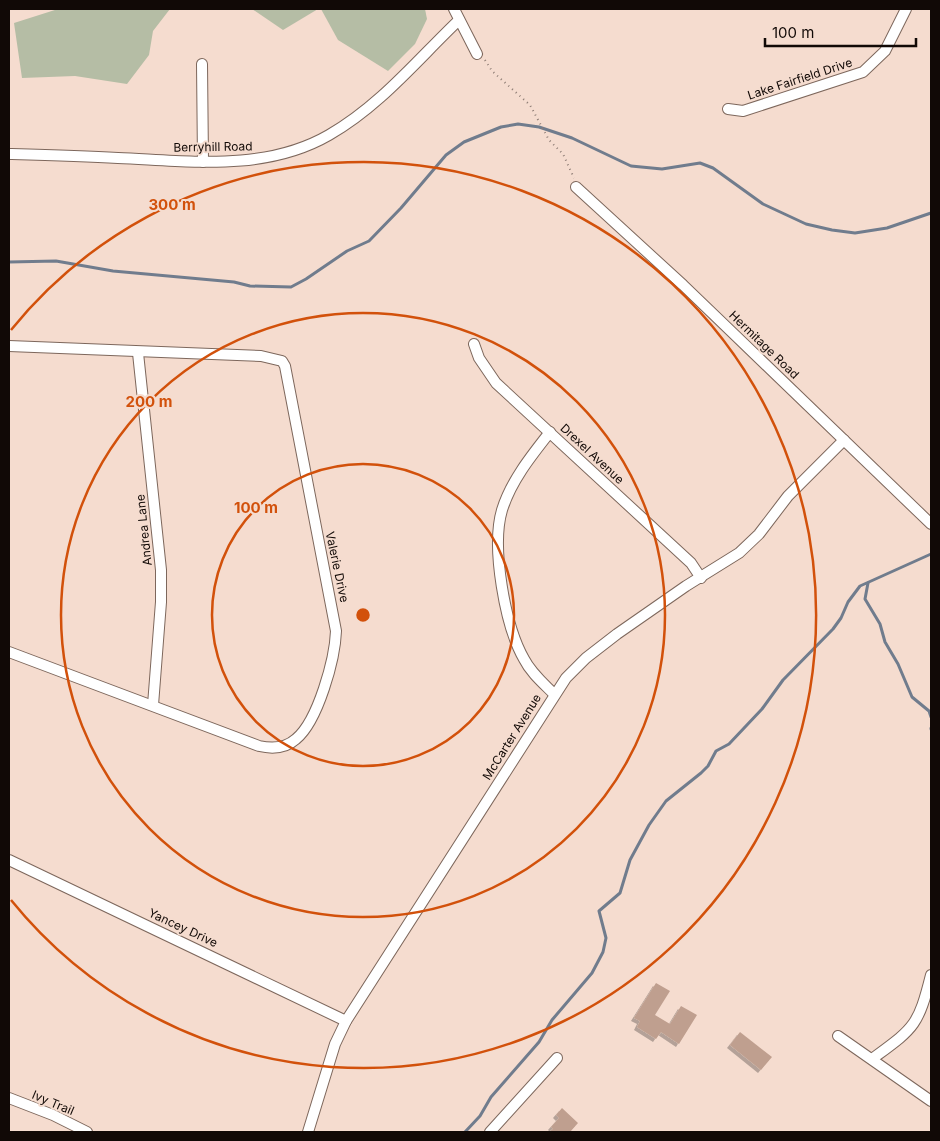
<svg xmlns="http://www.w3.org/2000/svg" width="940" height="1141" font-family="Inter,sans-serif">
<defs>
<filter id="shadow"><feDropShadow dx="-3" dy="3" stdDeviation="0" flood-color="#0004"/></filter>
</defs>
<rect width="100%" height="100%" fill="#f5dccf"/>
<g fill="#b5bda5">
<polygon points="58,9 170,9 153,31 149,55 127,84 75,76 22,78 14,23"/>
<polygon points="252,9 318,9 283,30"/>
<polygon points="321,9 425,9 427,19 415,44 388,71 338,40"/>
</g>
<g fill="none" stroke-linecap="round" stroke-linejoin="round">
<g stroke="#707c8d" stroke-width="3">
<polyline points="9,262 56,261 113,271 234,282 250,286 291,287 306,279 347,251 369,241 401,208 446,155 464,142 501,127 518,124 539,127 572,138 631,166 662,169 700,163 713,168 763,204 806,224 832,230 855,233 887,228 931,213"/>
<polyline points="868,583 865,599 880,624 885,642 898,664 912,697 929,711 931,717"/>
<polyline points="931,728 931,729"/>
<polyline points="465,1132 480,1116 491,1097 539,1042 552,1020 592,973 603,952 606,938 599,911 620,893 630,860 649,825 666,801 701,773 708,766 716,751 729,744 762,709 783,680 833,629 841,618 848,602 860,586 931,554"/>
</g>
</g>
<g fill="#bf9f8f" filter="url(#shadow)">
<polygon points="656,983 670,991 655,1015 670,1024 681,1006 697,1015 679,1044 661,1032 656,1039 637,1027 640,1021 634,1018"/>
<polygon points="740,1032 772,1057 761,1070 730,1045"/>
<polygon points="562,1108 578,1123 570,1132 549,1132 553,1129 551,1127 559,1118 556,1115"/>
</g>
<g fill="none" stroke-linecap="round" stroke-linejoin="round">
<defs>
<g id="street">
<polyline points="454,9 477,54"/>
<polyline points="202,64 203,162"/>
<polyline points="728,109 743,111 863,72 885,51 906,9"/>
<path d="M9 154C45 155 82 156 118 158 189 161 265 172 329 135 380 106 418 59 459 20"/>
<polyline points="576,187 683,285 931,524"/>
<polyline points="474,344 479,358 496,383 691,563 701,578"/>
<path d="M9 346 261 356 282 361 285 366 336 631C335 659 318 721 296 739 286 748 272 749 259 746L9 652"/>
<polyline points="138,353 161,570 161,602 153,705"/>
<path d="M550 432C531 456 511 481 502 510 491 547 505 626 524 659 531 673 543 683 554 694"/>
<polyline points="9,860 346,1021"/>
<polyline points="838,1036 931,1101"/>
<path d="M872 1059C914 1028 918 1027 931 975"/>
<polyline points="9,1098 53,1115 87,1132"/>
<polyline points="308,1132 335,1044 346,1021 566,678 586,658 617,634 686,586 739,553 759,534 788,496 844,440"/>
<polyline points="490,1132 557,1058"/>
</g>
</defs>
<use href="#street" stroke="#7d675c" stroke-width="12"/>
<polyline stroke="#8d7c74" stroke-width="2" stroke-dasharray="1 4" stroke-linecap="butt" points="485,60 492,71 530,105 549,140 563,154 574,178"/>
<use href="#street" stroke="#fff" stroke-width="10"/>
</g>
<g fill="none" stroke="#d2510b" stroke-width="2.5">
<circle cx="363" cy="615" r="151"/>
<circle cx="363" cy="615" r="302"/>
<path d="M11 330A453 453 0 1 1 11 900"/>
</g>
<g text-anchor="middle" stroke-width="4" stroke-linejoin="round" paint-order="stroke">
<g font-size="12" fill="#110906" stroke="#f5dccf">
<text transform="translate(800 79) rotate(-18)" y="4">Lake Fairfield Drive</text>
<text transform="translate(213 147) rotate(-1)" y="4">Berryhill Road</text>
<text transform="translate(764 345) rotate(44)" y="4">Hermitage Road</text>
<text transform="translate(592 454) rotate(43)" y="4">Drexel Avenue</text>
<text transform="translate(144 530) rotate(-96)" y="4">Andrea Lane</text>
<text transform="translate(337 567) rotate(78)" y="4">Valerie Drive</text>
<text transform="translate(512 737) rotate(-58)" y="4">McCarter Avenue</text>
<text transform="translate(183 928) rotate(25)" y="4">Yancey Drive</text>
<text transform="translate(53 1103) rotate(23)" y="4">Ivy Trail</text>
</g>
</g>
<circle cx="363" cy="615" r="8" fill="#d2510b" stroke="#f5dccf" stroke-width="2.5"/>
<g font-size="15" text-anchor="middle" font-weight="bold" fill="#d2510b" stroke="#f5dccf" stroke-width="4" stroke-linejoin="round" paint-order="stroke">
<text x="172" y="210">300 m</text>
<text x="149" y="407">200 m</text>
<text x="256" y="513">100 m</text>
</g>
<rect width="940" height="1141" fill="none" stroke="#110906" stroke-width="20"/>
<path d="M765 38v8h151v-8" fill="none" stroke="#110906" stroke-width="2.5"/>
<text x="772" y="38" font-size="15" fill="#110906" stroke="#f5dccf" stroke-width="4" paint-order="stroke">100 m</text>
</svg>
